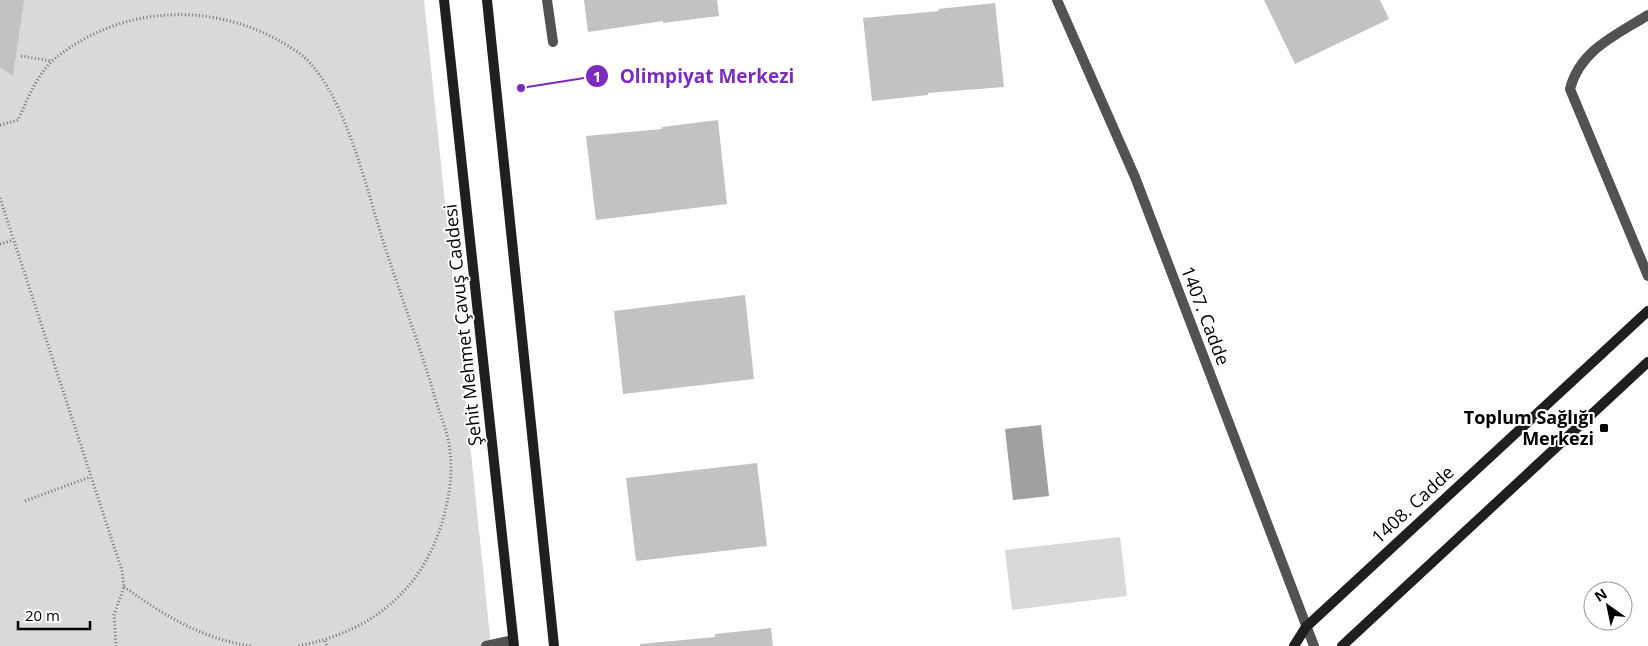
<svg xmlns="http://www.w3.org/2000/svg" width="1648" height="646" font-family="'Open Sans',sans-serif">
<rect width="100%" height="100%" fill="#fff"/>
<g fill="#d9d9d9">
<polygon points="0,0 424,0 491,646 0,646"/>
<polygon points="1120,537 1127,596 1012,610 1005,550"/>
</g>
<polygon fill="#a0a0a0" points="1041,425 1049,496 1013,500 1005,429"/>
<g fill="#c2c2c2">
<polygon points="0,0 24,0 13,76 0,67"/>
<polygon points="584,0 717,0 719,16 663,23 663,21 588,32"/>
<polygon points="1264,0 1380,0 1389,19 1295,64"/>
<polygon points="995,3 1004,87 928,93 928,95 872,101 863,18 939,11 938,9"/>
<polygon points="718,120 727,204 596,220 586,136 662,129 662,127"/>
<polygon points="745,295 754,379 623,394 614,311"/>
<polygon points="757,463 767,546 636,561 626,478"/>
<polygon points="771,628 773,646 640,646 640,644 715,637 715,634"/>
</g>
<g fill="none" stroke-linecap="round" stroke-linejoin="round">
<g stroke="#747474" stroke-width="3" stroke-dasharray="1 2.5" stroke-linecap="butt">
<polyline points="21,56 52,61"/>
<path d="M0 125 18 120C27 100 36 77 52 61 125 0 227 0 303 56 346 94 367 192 385 247 402 299 421 349 436 401 441 418 449 435 450 452 453 475 449 498 443 519 423 591 370 633 297 646"/>
<polyline points="0,198 122,571 124,587 114,615 116,646"/>
<polyline points="0,244 13,240"/>
<polyline points="25,501 90,477"/>
<path d="M124 587C164 615 202 639 251 646"/>
<polyline points="325,641 327,646"/>
</g>
<g stroke="#525252" stroke-width="10">
<polyline points="547,0 553,42"/>
<path d="M1648 15C1616 35 1580 50 1570 89L1648 276"/>
<polyline points="486,646 513,640"/>
</g>
<polyline stroke="#525252" stroke-width="10" points="1057,0 1135,177 1314,646"/>
<g stroke="#1f1f1f" stroke-width="10">
<polyline points="444,0 514,646"/>
<polyline points="487,0 554,646"/>
<polyline points="1294,646 1306,627 1648,311"/>
<polyline points="1342,646 1648,362"/>
</g>
</g>
<rect fill="#000" stroke="#fff" stroke-width="2" x="1599" y="423" width="10" height="10" rx="2.5"/>
<g text-anchor="middle" stroke-width="4" stroke-linejoin="round" paint-order="stroke">
<g font-size="18" fill="#000" stroke="#fff">
<text transform="translate(1205 316) rotate(69)" y="6">1407. Cadde</text>
<text transform="translate(463 325) rotate(-96)" y="6">Şehit Mehmet Çavuş Caddesi</text>
<text transform="translate(1413 505) rotate(-43)" y="6">1408. Cadde</text>
</g>
<g font-size="18" font-weight="bold" fill="#000" stroke="#fff" text-anchor="end">
<text x="1594" y="424">Toplum Sağlığı<tspan x="1594" dy="21">Merkezi</tspan></text>
</g>
</g>
<path fill="none" stroke="#7b2cbf" stroke-width="2" d="M521 88L597 76"/>
<g fill="#7b2cbf" stroke="#fff" stroke-width="2">
<circle cx="521" cy="88" r="5"/>
<circle cx="597" cy="76" r="12"/>
</g>
<g font-size="15" text-anchor="middle" font-weight="bold" fill="#fff">
<text x="597" y="82">1</text>
</g>
<g font-size="19" text-anchor="middle" font-weight="bold" fill="#7b2cbf" stroke="#fff" stroke-width="4" stroke-linejoin="round" paint-order="stroke">
<text x="707" y="83">Olimpiyat Merkezi</text>
</g>
<g transform="translate(1608 606) rotate(327)"><circle r="24" fill="#ffffff" stroke="#999999"/>
<path d="M0-4L9 19L0 12L-9 19Z" fill="#000000"/>
<text y="-8" font-size="14" font-weight="bold" text-anchor="middle" fill="#000000">N</text>
</g>
<path d="M18 621v8h72v-8" fill="none" stroke="#000000" stroke-width="2.5"/>
<text x="25" y="621" font-size="15" fill="#000000" stroke="#ffffff" stroke-width="4" paint-order="stroke">20 m</text>
</svg>
